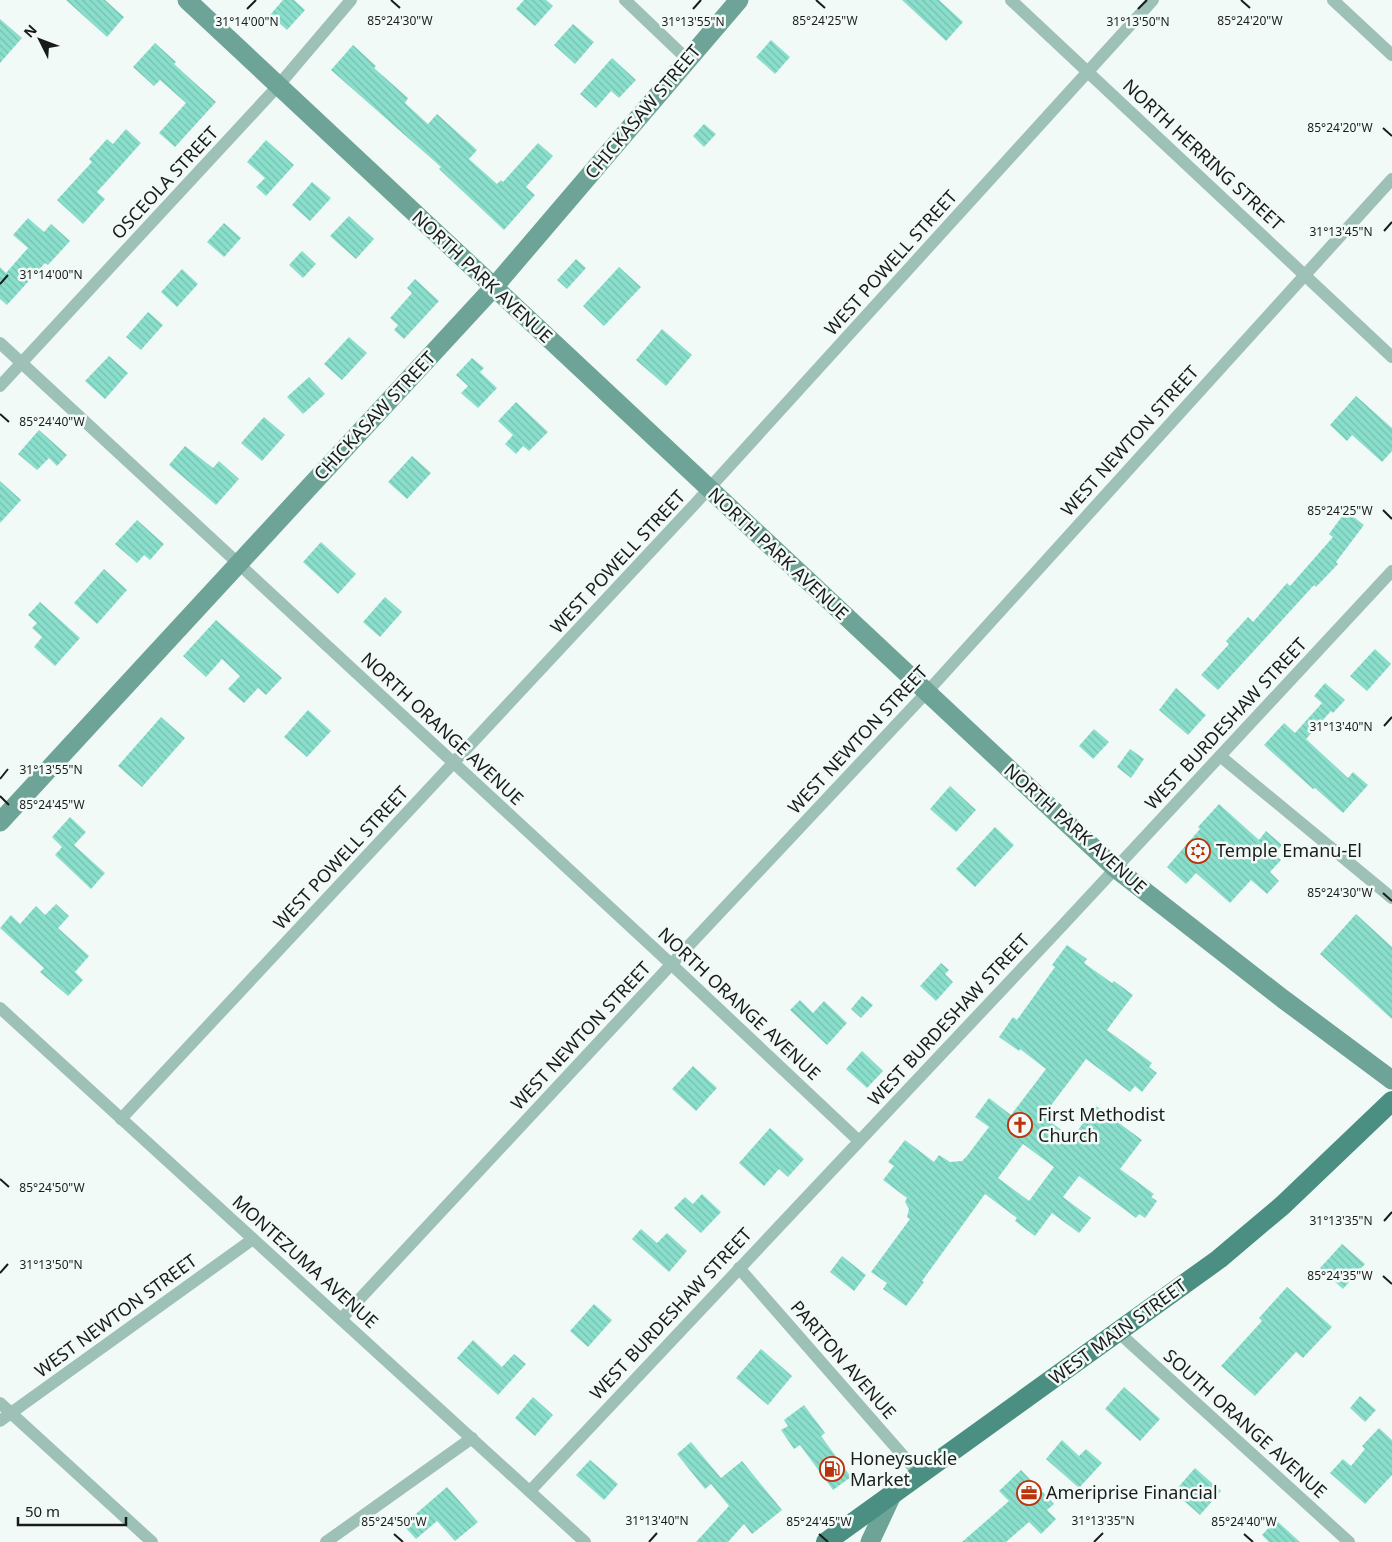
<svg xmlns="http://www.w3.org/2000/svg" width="1392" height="1542" font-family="'Noto Sans',sans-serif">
<defs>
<pattern id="building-back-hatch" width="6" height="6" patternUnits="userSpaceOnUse" patternTransform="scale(1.25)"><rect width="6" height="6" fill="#8adfcc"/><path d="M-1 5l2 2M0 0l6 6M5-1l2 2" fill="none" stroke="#76bfaf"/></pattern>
</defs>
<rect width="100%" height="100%" fill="#f2faf7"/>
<g fill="url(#building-back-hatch)" fill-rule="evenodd">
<polygon points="66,0 105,0 124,17 107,37"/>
<polygon points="283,0 294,0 305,10 287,30 270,15"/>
<polygon points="524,0 546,0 553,6 535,26 516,9"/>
<polygon points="902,0 939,0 963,22 946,41"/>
<polygon points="0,19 22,38 0,63"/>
<polygon points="573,24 594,42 575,64 554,45"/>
<polygon points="771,40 790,57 775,74 756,57"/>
<polygon points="155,43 176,62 174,64 216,102 175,147 159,133 186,103 160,80 154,86 133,67"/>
<polygon points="353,45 376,66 374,68 408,98 405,103 428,124 437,114 477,150 469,159 497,184 501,180 503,182 538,143 553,156 526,187 535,195 504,230 439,169 441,167 331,70"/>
<polygon points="612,58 636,80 619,98 611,91 596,108 580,94"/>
<polygon points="704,124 716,134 704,147 693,136"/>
<polygon points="126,129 141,143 97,192 105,199 83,224 57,200 92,162 89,159 107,139 113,144"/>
<polygon points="266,140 294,165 266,196 256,187 265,178 247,162"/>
<polygon points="312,182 331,198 310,221 292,205"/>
<polygon points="349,216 374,239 356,259 330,236"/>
<polygon points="28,218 44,232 51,224 70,241 48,265 45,263 7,305 0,299 0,267 6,273 28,248 13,235"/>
<polygon points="224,223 241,238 224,257 207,242"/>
<polygon points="302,251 316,264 303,278 289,265"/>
<polygon points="576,259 586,268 567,289 557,280"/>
<polygon points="619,267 641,287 604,326 583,306"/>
<polygon points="182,269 198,284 177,307 161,292"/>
<polygon points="415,279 439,301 404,339 394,330 398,325 390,318 412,293 407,288"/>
<polygon points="148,312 163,325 141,350 126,337"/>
<polygon points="662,329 692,355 666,386 636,360"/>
<polygon points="349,337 367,353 342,380 324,364"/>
<polygon points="109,356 128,373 105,399 85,381"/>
<polygon points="472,358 484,368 480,372 497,388 478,408 461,393 468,386 456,375"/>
<polygon points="309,377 325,394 303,414 287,397"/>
<polygon points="1356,396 1392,428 1392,451 1382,462 1352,435 1347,441 1330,425"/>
<polygon points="516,402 548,432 529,451 523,446 516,454 505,444 513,435 498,421"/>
<polygon points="264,417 285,435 262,461 241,443"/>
<polygon points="39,430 67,455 57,466 49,458 37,470 18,454"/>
<polygon points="185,446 213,468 219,461 239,479 216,505 169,465"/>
<polygon points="412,456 431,473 407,499 388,482"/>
<polygon points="0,481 21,500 0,523"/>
<polygon points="1346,511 1364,525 1336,562 1338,564 1316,587 1314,585 1218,690 1201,675 1229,644 1226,641 1248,617 1253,622 1287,583 1290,586 1333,537 1329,534"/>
<polygon points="137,520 164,544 150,560 144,555 137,563 115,544"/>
<polygon points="321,542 356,574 338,594 303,562"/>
<polygon points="104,569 127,590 97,624 74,603"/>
<polygon points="385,597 402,612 380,637 363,622"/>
<polygon points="40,602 80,638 55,666 34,647 42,637 32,628 37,623 28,615"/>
<polygon points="216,620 282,678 266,695 258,688 244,703 228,689 240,676 222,659 206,677 183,656"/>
<polygon points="1375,649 1391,664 1367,691 1350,676"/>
<polygon points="1325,683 1345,700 1333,713 1331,711 1306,739 1348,778 1353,772 1368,785 1343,813 1315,788 1313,789 1264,745 1284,723 1295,733 1322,703 1314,696"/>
<polygon points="1176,688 1206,715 1188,735 1159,710"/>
<polygon points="308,710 331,731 307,757 284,737"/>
<polygon points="161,717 185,738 142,787 118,766"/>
<polygon points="1094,729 1109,742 1093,759 1079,746"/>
<polygon points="1130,749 1144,759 1131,778 1117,767"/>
<polygon points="950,786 976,810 956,832 930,809"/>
<polygon points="1219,804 1259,840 1266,831 1282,845 1274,854 1281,860 1270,872 1279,881 1267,894 1251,880 1230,903 1196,873 1186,884 1167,867 1200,829 1198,827"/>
<polygon points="70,817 86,832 74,845 105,873 91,889 55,855 62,847 52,837"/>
<polygon points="995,827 1014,845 975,887 956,869"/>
<polygon points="56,904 69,916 58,928 89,956 75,972 83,980 68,996 40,972 44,968 0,928 11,915 20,924 36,906 45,915"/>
<polygon points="1356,914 1392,947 1392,1019 1320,954"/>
<path d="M1067 945 1087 959 1084 963 1112 983 1114 981 1133 995 1107 1030 1152 1063 1149 1067 1157 1073 1142 1092 1135 1086 1130 1092 1086 1059 1043 1116 1072 1138 1096 1106 1142 1140 1120 1169 1154 1194 1151 1197 1157 1201 1145 1218 1139 1214 1136 1218 1079 1176 1063 1197 1091 1218 1079 1233 1052 1213 1035 1236 1015 1221 1017 1218 985 1194 922 1281 924 1282 906 1306 883 1289 887 1283 871 1272 910 1219 907 1217 909 1209 905 1202 907 1198 883 1180 894 1166 888 1162 905 1140 934 1162 939 1155 950 1162 962 1161 967 1156 989 1127 975 1117 989 1098 1011 1115 1046 1069 1020 1049 1019 1051 999 1037 1013 1017 1017 1020 1055 967 1052 965ZM1023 1144 1054 1167 1029 1201 998 1178Z"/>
<polygon points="941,963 949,970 945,974 953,982 936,1001 920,986"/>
<polygon points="862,996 873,1005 861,1018 851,1009"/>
<polygon points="800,1000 813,1013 824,1001 847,1023 827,1045 790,1010"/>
<polygon points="862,1051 883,1071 867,1088 846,1069"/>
<polygon points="693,1066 717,1088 696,1111 672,1089"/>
<polygon points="770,1128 804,1159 788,1177 779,1169 764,1186 739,1163"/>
<polygon points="702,1194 721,1212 701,1233 674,1208 685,1197 693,1204"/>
<polygon points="641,1229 657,1243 667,1233 687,1251 669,1272 632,1239"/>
<polygon points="1342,1244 1365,1264 1343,1289 1320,1268"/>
<polygon points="842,1256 866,1275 854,1291 830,1272"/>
<polygon points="1287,1287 1332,1327 1303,1358 1296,1352 1255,1396 1221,1366 1262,1321 1259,1318"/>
<polygon points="594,1304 612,1320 588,1347 570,1331"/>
<polygon points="473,1340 502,1367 514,1354 526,1364 498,1395 457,1358"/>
<polygon points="761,1349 792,1376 768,1405 736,1378"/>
<polygon points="1124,1387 1160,1419 1140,1441 1105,1409"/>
<polygon points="1360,1396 1376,1410 1365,1422 1350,1408"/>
<polygon points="533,1397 553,1415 535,1436 515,1418"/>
<polygon points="804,1405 825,1433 821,1436 851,1477 833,1490 800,1445 794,1449 781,1430 788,1426 784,1420"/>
<polygon points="1379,1428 1392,1440 1392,1475 1365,1504 1330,1473 1343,1459 1351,1466 1365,1449 1362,1446"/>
<polygon points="1062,1440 1079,1456 1086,1449 1102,1463 1079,1488 1046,1459"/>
<polygon points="691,1442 721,1478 742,1461 782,1510 752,1534 744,1524 728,1542 696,1542 729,1506 711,1484 705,1489 677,1454"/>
<polygon points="590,1460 618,1484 604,1500 576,1475"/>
<polygon points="1195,1468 1221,1491 1200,1515 1174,1492"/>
<polygon points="1021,1470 1054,1504 1047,1510 1056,1519 1041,1534 1029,1522 1006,1542 962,1542 1009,1501 999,1491"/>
<polygon points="447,1487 478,1522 455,1541 437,1521 416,1539 403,1525"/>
<polygon points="1276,1520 1300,1542 1269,1542 1262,1535"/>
</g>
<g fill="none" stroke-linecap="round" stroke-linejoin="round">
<g stroke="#9dc0b7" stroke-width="12">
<polyline points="625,0 688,60"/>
<polyline points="1011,0 1392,357"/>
<polyline points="1333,0 1392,55"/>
<polyline points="0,343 671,964 859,1141"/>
<polyline points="0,386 278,86 351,0"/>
<polyline points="1220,756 1392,898"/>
<polyline points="0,1008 585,1542"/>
<polyline points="121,1119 694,505 1153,0"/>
<polyline points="739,1268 920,1475"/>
<polyline points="341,1319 680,955 927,692 1392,179"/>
<polyline points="1118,1332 1349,1542"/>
<polyline points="0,1403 152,1542"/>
<polyline points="0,1421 253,1239"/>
<polyline points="530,1491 1061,927 1392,571"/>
<polyline points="326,1542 472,1438"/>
</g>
<g stroke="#6ea497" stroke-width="19">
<polyline points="187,0 1115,868 1283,999 1392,1080"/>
<polyline points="0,822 494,287 739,0"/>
<polyline points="870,1542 892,1495"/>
</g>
<polyline stroke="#4a8f81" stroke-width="20" points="826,1542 1219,1259 1283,1205 1392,1101"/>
</g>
<path fill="none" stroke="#191c1b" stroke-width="2" d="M391 0 400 8M816 0 825 8M1241 0 1250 8M247 9 256 0M693 9 701 0M1138 9 1147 0M1383 128 1392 136M1384 231 1392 222M0 284 8 275M0 414 9 422M1383 510 1392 519M1384 726 1392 717M0 779 8 769M0 796 9 805M1383 893 1392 901M0 1179 9 1187M1384 1221 1392 1212M0 1273 8 1264M1383 1276 1392 1284M394 1534 403 1542M819 1534 828 1542M1244 1534 1253 1542M649 1542 657 1533M1094 1542 1103 1533"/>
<defs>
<symbol id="synagogue-ring" viewBox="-11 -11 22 22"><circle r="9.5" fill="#f2faf7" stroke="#bc320a" stroke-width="1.5"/><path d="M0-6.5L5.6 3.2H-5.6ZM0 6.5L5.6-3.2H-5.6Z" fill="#bc320a"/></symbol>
<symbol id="church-ring" viewBox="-11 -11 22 22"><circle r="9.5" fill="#f2faf7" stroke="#bc320a" stroke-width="1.5"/><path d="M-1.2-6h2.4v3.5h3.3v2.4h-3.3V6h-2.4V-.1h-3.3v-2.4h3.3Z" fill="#bc320a"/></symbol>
<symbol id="fuel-ring" viewBox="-11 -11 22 22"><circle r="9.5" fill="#f2faf7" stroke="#bc320a" stroke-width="1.5"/><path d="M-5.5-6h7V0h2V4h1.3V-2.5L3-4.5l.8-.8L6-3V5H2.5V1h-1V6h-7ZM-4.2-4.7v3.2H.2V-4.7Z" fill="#bc320a"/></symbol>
<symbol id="office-ring" viewBox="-11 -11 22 22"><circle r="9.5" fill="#f2faf7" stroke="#bc320a" stroke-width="1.5"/><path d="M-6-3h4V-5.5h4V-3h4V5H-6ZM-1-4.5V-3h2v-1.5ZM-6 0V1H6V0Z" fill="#bc320a"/></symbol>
</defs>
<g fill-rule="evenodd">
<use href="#synagogue-ring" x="1184" y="837" width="28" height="28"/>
<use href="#church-ring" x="1006" y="1111" width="28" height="28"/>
<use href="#fuel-ring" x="818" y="1455" width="28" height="28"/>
<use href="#office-ring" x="1015" y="1479" width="28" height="28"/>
</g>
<g text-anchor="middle" stroke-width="5" stroke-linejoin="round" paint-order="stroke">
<g font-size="18" fill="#191c1b" stroke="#f2faf7">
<text transform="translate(643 112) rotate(-50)" y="6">CHICKASAW STREET</text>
<text transform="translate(1203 155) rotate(43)" y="6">NORTH HERRING STREET</text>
<text transform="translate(165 183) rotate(-47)" y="6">OSCEOLA STREET</text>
<text transform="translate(891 263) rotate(-48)" y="6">WEST POWELL STREET</text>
<text transform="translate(482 277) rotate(43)" y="6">NORTH PARK AVENUE</text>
<text transform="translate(375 416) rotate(-47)" y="6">CHICKASAW STREET</text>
<text transform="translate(1130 441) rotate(-48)" y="6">WEST NEWTON STREET</text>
<text transform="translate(778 554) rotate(43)" y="6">NORTH PARK AVENUE</text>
<text transform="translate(618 562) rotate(-47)" y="6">WEST POWELL STREET</text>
<text transform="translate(1226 724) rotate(-47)" y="6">WEST BURDESHAW STREET</text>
<text transform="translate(442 729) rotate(43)" y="6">NORTH ORANGE AVENUE</text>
<text transform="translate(858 740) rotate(-47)" y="6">WEST NEWTON STREET</text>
<text transform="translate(1075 829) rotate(42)" y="6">NORTH PARK AVENUE</text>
<text transform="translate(341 858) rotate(-47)" y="6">WEST POWELL STREET</text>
<text transform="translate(739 1004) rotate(43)" y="6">NORTH ORANGE AVENUE</text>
<text transform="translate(949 1020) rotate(-47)" y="6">WEST BURDESHAW STREET</text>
<text transform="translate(581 1036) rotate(-47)" y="6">WEST NEWTON STREET</text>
<text transform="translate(305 1262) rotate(42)" y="6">MONTEZUMA AVENUE</text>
<text transform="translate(671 1314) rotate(-47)" y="6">WEST BURDESHAW STREET</text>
<text transform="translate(116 1316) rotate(-36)" y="6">WEST NEWTON STREET</text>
<text transform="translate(1118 1332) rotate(-36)" y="6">WEST MAIN STREET</text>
<text transform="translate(843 1360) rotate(49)" y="6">PARITON AVENUE</text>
<text transform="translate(1245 1424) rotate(42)" y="6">SOUTH ORANGE AVENUE</text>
</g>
<g font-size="18" fill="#191c1b" stroke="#f2faf7" text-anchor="start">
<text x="1216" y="857">Temple Emanu-El</text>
<text x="1038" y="1121">First Methodist<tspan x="1038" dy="21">Church</tspan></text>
<text x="850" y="1465">Honeysuckle<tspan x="850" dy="21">Market</tspan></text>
<text x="1046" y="1499">Ameriprise Financial</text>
</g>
</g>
<g font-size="12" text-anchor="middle" fill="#191c1b" stroke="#f2faf7" stroke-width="5" stroke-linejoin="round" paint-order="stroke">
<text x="400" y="25">85°24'30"W</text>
<text x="825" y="25">85°24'25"W</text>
<text x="1250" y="25">85°24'20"W</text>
<text x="247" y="26">31°14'00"N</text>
<text x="693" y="26">31°13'55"N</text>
<text x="1138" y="26">31°13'50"N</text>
<text x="1340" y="132">85°24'20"W</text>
<text x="1341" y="236">31°13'45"N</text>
<text x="51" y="279">31°14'00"N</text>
<text x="52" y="426">85°24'40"W</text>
<text x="1340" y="515">85°24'25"W</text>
<text x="1341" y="731">31°13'40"N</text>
<text x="51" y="774">31°13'55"N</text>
<text x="52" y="809">85°24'45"W</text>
<text x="1340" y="897">85°24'30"W</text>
<text x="52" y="1192">85°24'50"W</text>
<text x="1341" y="1225">31°13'35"N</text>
<text x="51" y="1269">31°13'50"N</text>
<text x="1340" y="1280">85°24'35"W</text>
<text x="657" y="1525">31°13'40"N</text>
<text x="1103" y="1525">31°13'35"N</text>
<text x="394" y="1526">85°24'50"W</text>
<text x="819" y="1526">85°24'45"W</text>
<text x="1244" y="1526">85°24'40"W</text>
</g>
<g transform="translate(40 40) rotate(312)" stroke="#f2faf7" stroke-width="4" paint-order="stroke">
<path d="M0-4L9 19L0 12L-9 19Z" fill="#191c1b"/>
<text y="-8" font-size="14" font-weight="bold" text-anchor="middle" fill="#191c1b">N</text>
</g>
<path d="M18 1517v8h108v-8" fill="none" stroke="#191c1b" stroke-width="2.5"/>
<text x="25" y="1517" font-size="15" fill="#191c1b" stroke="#f2faf7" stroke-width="4" paint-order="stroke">50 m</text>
</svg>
